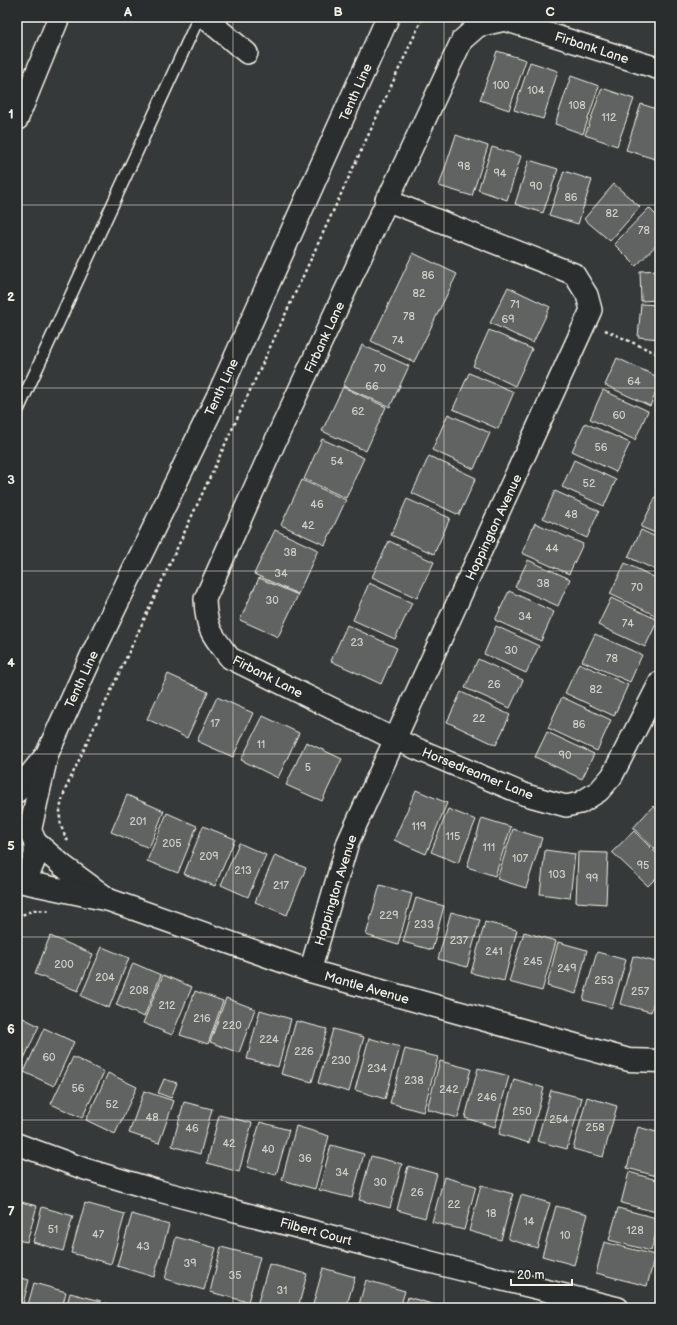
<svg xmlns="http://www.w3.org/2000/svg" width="677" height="1325" font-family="'Balsamiq Sans',sans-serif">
<rect width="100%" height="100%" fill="#363939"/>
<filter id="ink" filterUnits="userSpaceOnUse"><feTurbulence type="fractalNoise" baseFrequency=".025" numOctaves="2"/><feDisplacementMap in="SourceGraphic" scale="8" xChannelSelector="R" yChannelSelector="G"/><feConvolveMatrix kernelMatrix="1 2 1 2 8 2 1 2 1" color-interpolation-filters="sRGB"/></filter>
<g filter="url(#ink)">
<g fill="#616362" stroke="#f4f1e8">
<polygon points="642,17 654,17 653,21"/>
<polygon points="497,51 526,60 509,110 480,100"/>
<polygon points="530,62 558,71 543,119 514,110"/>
<polygon points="571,76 599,86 583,134 555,124"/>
<polygon points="602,88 634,99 617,146 585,135"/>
<polygon points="641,104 660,110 660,154 658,160 626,150"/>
<polygon points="456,135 488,146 472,196 439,186"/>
<polygon points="492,147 521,156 507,200 478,190"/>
<polygon points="529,160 558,169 543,213 515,204"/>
<polygon points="564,171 592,180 578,224 549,215"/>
<polygon points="614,184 640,207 610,241 584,219"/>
<polygon points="649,208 660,219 660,241 636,266 614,244"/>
<polygon points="413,253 457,274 414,362 371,341"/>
<polygon points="660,270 660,300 641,301 640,271"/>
<polygon points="508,287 550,307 533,343 490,323"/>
<polygon points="641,304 660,305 660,339 638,337"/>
<polygon points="489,330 532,349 515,386 473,366"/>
<polygon points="362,345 409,366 390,407 343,386"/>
<polygon points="617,358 660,378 660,384 650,406 605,385"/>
<polygon points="469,373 514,392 498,429 453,409"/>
<polygon points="343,387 386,407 366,451 322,431"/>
<polygon points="603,390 648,411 635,440 590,419"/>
<polygon points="448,414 490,433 474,469 432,450"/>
<polygon points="585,423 630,443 616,472 572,451"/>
<polygon points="322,439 364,458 346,498 304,479"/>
<polygon points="429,456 476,478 459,515 412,493"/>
<polygon points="574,460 616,480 604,506 562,487"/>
<polygon points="302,480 346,500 325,545 281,525"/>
<polygon points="555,491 599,511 587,538 543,518"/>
<polygon points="656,496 660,497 660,535 641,527"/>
<polygon points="407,499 450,518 434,554 391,535"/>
<polygon points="535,523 583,544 569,574 522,553"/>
<polygon points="275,530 318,550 298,594 254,574"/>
<polygon points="641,530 660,539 660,572 628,557"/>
<polygon points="389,541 434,562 417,598 372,577"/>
<polygon points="528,560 570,579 558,606 515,587"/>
<polygon points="625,563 660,580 659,617 610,594"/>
<polygon points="259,578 298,595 278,637 240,620"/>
<polygon points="369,583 412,603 395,639 353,620"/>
<polygon points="509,591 554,612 541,641 495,620"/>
<polygon points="611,598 658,620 645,647 598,625"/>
<polygon points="347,625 397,648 381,684 331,661"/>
<polygon points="496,626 539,646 526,673 484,654"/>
<polygon points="595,634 642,655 630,682 582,661"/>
<polygon points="478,659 523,680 510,708 465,688"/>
<polygon points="579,663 628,685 614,716 565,693"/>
<polygon points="168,674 208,692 187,738 147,719"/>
<polygon points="461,692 510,715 496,745 447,722"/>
<polygon points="217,697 253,713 233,757 197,741"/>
<polygon points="562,697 611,720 597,751 548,728"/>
<polygon points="263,716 299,733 278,778 241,760"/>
<polygon points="547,732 594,754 582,779 535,757"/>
<polygon points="306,742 342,759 322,801 286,785"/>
<polygon points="416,790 447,803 426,854 394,840"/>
<polygon points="127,795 164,811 149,848 111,832"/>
<polygon points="653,806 660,813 660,854 633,828"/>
<polygon points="448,809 476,820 458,863 431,852"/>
<polygon points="167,813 197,826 178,873 147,861"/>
<polygon points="482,818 511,827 495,876 467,867"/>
<polygon points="203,826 235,839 215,886 184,874"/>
<polygon points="513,829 542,838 526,888 497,879"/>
<polygon points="634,831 660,857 660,874 648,886 612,852"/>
<polygon points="239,843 266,855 248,897 221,885"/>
<polygon points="545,850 575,854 570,898 540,894"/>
<polygon points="578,852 608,853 606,904 576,902"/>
<polygon points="275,855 306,868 287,915 255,902"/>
<polygon points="380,885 412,894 398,945 366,935"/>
<polygon points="416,898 444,906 432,950 403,942"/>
<polygon points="451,912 480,920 467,967 438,959"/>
<polygon points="485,922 517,930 504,981 471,973"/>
<polygon points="524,932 556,941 542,991 509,982"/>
<polygon points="50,936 93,954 78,991 35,974"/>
<polygon points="558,942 587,950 576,994 547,986"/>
<polygon points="102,947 129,958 109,1008 81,996"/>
<polygon points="597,952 626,960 612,1008 583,1000"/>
<polygon points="633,956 660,963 660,978 651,1012 620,1004"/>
<polygon points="133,963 161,975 144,1017 116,1005"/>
<polygon points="163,975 192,987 172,1035 143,1023"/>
<polygon points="195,991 223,1001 208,1044 180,1035"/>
<polygon points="226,998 255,1009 239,1053 210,1042"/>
<polygon points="260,1010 291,1019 278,1067 247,1059"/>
<polygon points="17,1015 39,1026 22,1063 17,1061"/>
<polygon points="296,1021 327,1029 312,1082 281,1074"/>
<polygon points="44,1028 74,1042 54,1086 24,1072"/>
<polygon points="333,1029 364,1037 349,1092 318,1083"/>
<polygon points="369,1038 400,1047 385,1099 355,1090"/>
<polygon points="405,1049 438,1057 423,1112 390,1103"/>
<polygon points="73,1057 104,1072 82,1118 51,1104"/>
<polygon points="440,1061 471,1069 458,1118 427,1109"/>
<polygon points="478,1068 509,1076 495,1127 465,1118"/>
<polygon points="108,1073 137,1087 115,1134 86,1120"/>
<polygon points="164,1079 177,1083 171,1098 158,1093"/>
<polygon points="514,1079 544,1088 529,1143 499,1134"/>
<polygon points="551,1090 582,1098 567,1149 537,1141"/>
<polygon points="144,1091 174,1101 159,1143 129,1133"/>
<polygon points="587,1097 617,1106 603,1157 573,1149"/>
<polygon points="184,1102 212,1109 200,1154 172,1146"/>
<polygon points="219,1115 252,1123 239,1172 207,1163"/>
<polygon points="260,1122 289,1130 276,1175 247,1167"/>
<polygon points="296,1126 329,1136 315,1189 282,1180"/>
<polygon points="638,1127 660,1133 660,1177 627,1168"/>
<polygon points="331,1145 364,1154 352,1198 319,1190"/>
<polygon points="371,1156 402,1164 390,1208 359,1200"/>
<polygon points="408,1166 437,1174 425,1218 397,1210"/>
<polygon points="629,1172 660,1181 660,1213 621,1203"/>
<polygon points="444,1177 476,1186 464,1230 432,1222"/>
<polygon points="481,1185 513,1194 501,1240 469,1231"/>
<polygon points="521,1195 550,1203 537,1248 508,1239"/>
<polygon points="17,1201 37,1206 27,1242 17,1240"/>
<polygon points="85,1203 125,1214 111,1264 71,1253"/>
<polygon points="556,1206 588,1214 574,1265 542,1256"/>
<polygon points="42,1207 73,1216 63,1251 33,1242"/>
<polygon points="618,1208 660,1219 651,1251 609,1240"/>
<polygon points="132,1214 169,1225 154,1277 117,1266"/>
<polygon points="176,1237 216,1248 204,1290 165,1279"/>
<polygon points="604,1242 655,1255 647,1286 596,1273"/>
<polygon points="221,1247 260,1257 248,1302 210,1292"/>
<polygon points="269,1264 307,1274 298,1308 267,1308 257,1305"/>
<polygon points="323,1268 355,1277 346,1308 312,1308"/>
<polygon points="17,1277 29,1280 22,1308 17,1308"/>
<polygon points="366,1280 405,1291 400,1308 358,1308"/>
<polygon points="34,1283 66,1292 62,1308 27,1308"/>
<polygon points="70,1293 101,1301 99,1308 66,1308"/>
<polygon points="408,1297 445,1308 405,1308"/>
<polygon points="105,1303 125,1308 104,1308"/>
</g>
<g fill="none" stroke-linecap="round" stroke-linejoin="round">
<defs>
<polyline id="lane" points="17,412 199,17"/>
<g id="street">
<polyline points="204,17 247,53"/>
<path d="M660 69 505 20 478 26 462 40 279 433 205 599C206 629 212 635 230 658L396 740 526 795 566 806 580 803 599 791 612 776 660 682"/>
<polyline points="17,120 59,17"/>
<polyline points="310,971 348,842 591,310 587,295 574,274 386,200"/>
<polyline points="17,1144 85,1169 159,1191 446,1266 618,1308"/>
</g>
<g id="secondary">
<polyline points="17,791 44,758"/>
<polyline points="30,830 47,754 93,653 217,398 388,17"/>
<polyline points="35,842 63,866 105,897"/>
<polyline points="19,881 109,900 310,971 629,1060 660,1061"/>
<path d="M17 882C34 872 41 850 31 833"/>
</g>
</defs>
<use href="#lane" stroke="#f4f1e8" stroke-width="14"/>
<use href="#street" stroke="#f4f1e8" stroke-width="24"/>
<use href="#secondary" stroke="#f4f1e8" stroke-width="25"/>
<g stroke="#f4f1e8" stroke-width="2.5" stroke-dasharray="3 3" stroke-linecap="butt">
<polyline points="605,330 660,355"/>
<path d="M68 841C56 821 59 808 66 788L423 17"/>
<polyline points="17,917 34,910 51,911"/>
</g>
<use href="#lane" stroke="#2a2d2e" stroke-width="11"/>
<use href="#street" stroke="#2a2d2e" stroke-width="21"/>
<use href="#secondary" stroke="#2a2d2e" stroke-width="22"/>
</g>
</g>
<path fill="none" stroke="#f4f1e8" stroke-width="1" stroke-opacity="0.55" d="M233 17V1308M444 17V1308M17 205H660M17 388H660M17 571H660M17 754H660M17 937H660M17 1120H660"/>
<g text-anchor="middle" stroke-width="3" stroke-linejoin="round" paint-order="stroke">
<g font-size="11" fill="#cfcec6">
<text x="501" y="89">100</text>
<text x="536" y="94">104</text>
<text x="577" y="109">108</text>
<text x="609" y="121">112</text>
<text x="464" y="170">98</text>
<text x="500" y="177">94</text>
<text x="536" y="190">90</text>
<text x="571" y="201">86</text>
<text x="612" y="217">82</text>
<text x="644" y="234">78</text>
<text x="428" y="279">86</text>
<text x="419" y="297">82</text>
<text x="515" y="308">71</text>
<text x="409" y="320">78</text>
<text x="508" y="323">69</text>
<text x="398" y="344">74</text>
<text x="380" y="372">70</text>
<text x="634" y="385">64</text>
<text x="372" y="390">66</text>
<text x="358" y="415">62</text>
<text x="619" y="419">60</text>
<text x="601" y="451">56</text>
<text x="337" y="465">54</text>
<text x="589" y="487">52</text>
<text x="317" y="508">46</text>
<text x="571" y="518">48</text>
<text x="308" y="529">42</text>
<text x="552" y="552">44</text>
<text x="290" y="556">38</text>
<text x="281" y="577">34</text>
<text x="543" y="587">38</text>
<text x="637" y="591">70</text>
<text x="272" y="604">30</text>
<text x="525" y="620">34</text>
<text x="628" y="627">74</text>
<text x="357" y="646">23</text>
<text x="511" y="654">30</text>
<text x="612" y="662">78</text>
<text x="494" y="688">26</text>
<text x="596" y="693">82</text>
<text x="479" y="722">22</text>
<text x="215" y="727">17</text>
<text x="579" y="728">86</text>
<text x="261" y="748">11</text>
<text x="565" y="759">90</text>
<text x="308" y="771">5</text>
<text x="138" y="825">201</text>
<text x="419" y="830">119</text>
<text x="453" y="840">115</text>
<text x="172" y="847">205</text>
<text x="489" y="851">111</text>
<text x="209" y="860">209</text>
<text x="520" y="862">107</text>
<text x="643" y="869">95</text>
<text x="243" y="874">213</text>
<text x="557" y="878">103</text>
<text x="592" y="882">99</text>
<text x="281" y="889">217</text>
<text x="389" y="919">229</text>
<text x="424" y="928">233</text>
<text x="459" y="944">237</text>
<text x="494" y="955">241</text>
<text x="533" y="965">245</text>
<text x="64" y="968">200</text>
<text x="567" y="972">249</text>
<text x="105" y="981">204</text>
<text x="604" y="984">253</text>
<text x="139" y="994">208</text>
<text x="640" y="995">257</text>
<text x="167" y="1009">212</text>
<text x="202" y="1022">216</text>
<text x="232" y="1029">220</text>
<text x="269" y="1043">224</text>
<text x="304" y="1055">226</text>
<text x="49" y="1061">60</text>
<text x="341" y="1064">230</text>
<text x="377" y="1072">234</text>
<text x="414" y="1084">238</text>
<text x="78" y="1092">56</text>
<text x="449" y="1093">242</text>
<text x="487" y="1101">246</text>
<text x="112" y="1108">52</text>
<text x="522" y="1115">250</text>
<text x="152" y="1121">48</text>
<text x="559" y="1123">254</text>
<text x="595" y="1131">258</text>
<text x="192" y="1132">46</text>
<text x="229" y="1147">42</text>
<text x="268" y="1153">40</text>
<text x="305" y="1162">36</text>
<text x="342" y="1176">34</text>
<text x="380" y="1186">30</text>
<text x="417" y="1196">26</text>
<text x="454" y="1208">22</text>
<text x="491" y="1217">18</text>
<text x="529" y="1225">14</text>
<text x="53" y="1233">51</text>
<text x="635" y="1234">128</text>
<text x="98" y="1238">47</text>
<text x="565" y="1239">10</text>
<text x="143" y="1250">43</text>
<text x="190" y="1267">39</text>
<text x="235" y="1279">35</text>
<text x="282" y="1294">31</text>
</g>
<g font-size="13" fill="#f4f1e8" stroke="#2a2d2e">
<text transform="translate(592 47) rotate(18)" y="5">Firbank Lane</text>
<text transform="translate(355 92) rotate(-66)" y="5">Tenth Line</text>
<text transform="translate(324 337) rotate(-65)" y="5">Firbank Lane</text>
<text transform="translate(221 387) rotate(-65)" y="5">Tenth Line</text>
<text transform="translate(493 527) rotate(-65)" y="5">Hoppington Avenue</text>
<text transform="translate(268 676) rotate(27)" y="5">Firbank Lane</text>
<text transform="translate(81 679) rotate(-65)" y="5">Tenth Line</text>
<text transform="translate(478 773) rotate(22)" y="5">Horsedreamer Lane</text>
<text transform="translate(335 890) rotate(-73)" y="5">Hoppington Avenue</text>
<text transform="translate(367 987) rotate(16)" y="5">Mantle Avenue</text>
<text transform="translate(316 1231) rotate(15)" y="5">Filbert Court</text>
</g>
</g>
<rect width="677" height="1325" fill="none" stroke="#2a2d2e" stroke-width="44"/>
<path d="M511 1279v6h61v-6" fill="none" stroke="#f4f1e8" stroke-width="2"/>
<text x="517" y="1279" font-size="12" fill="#f4f1e8" stroke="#2a2d2e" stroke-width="3" paint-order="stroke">20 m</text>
<rect x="22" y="22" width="633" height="1281" fill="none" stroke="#f4f1e8" stroke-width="1.5"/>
<g font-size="13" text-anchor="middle" font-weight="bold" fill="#f4f1e8">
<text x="128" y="16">A</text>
<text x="338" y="16">B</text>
<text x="550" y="16">C</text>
<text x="11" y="118">1</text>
<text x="11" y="301">2</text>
<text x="11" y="484">3</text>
<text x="11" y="667">4</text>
<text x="11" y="850">5</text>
<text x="11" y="1033">6</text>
<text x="11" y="1216">7</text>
</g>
</svg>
